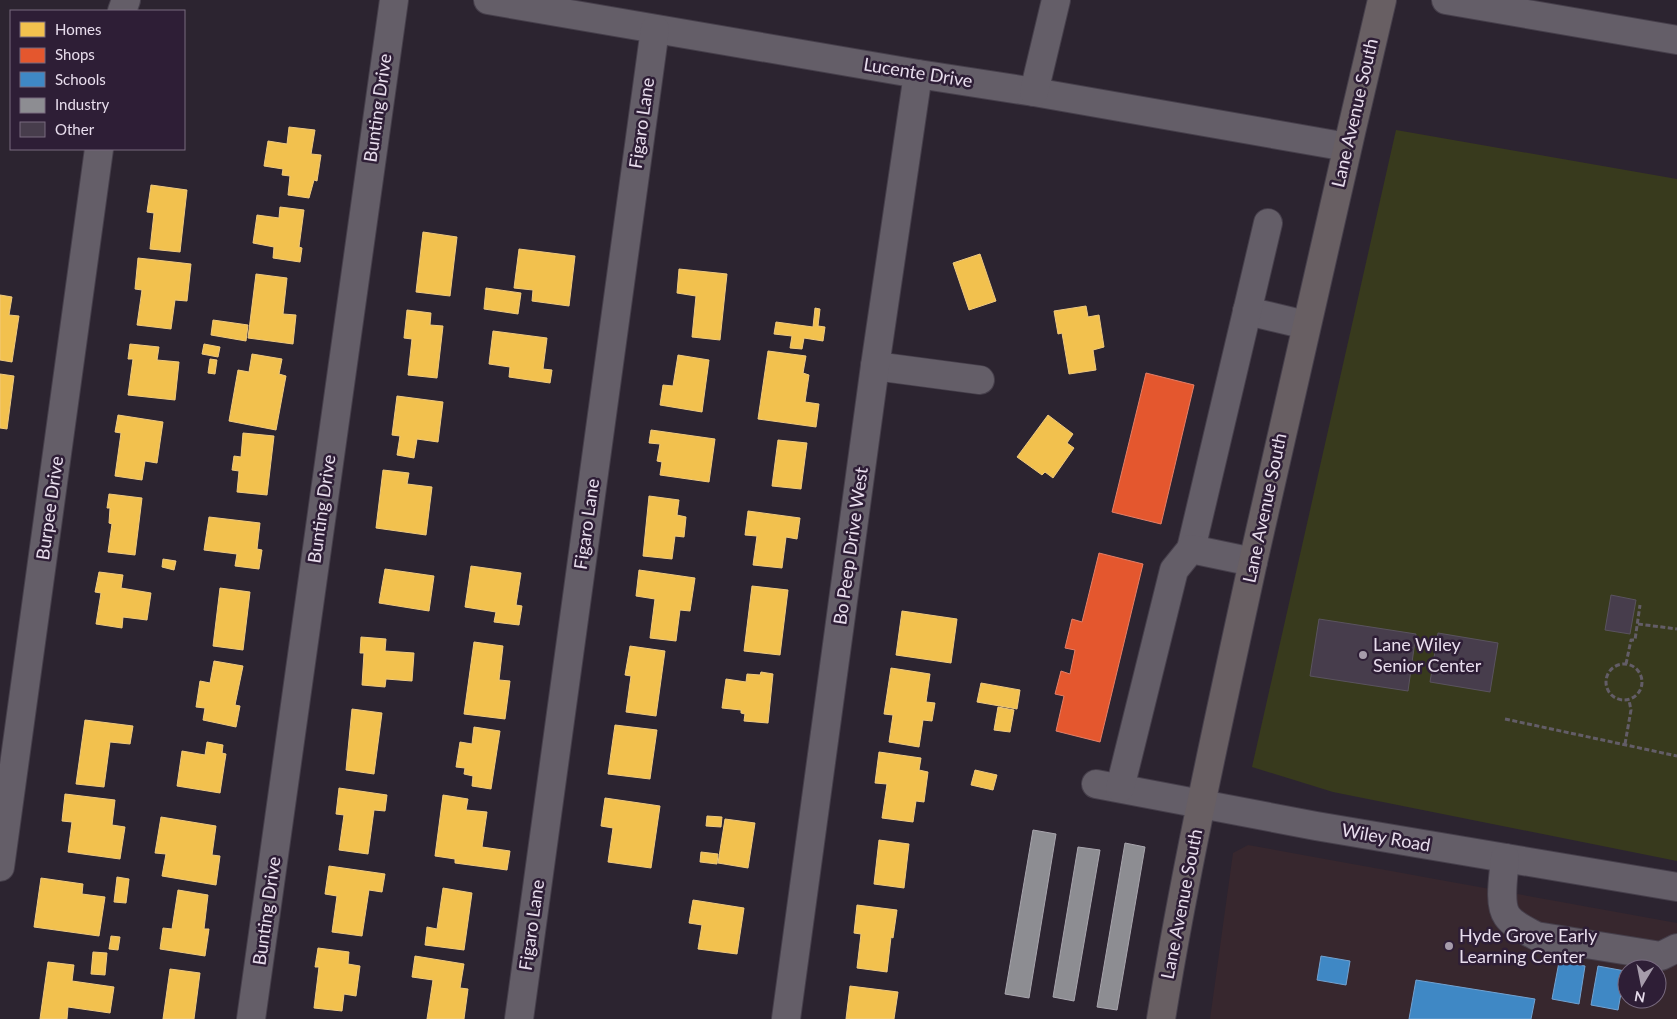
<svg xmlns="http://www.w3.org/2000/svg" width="1677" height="1019" font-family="Lato,sans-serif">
<rect width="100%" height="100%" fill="#2c2430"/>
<path fill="#37272e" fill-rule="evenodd" d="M1248 845 1677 923V1019H1210L1233 853ZM1627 969H1657V999H1627Z"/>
<polygon fill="#383a1d" points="1396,130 1677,179 1677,861 1333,792 1252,767"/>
<g fill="#f2c14e" stroke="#efc97e">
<polygon points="289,127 315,130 311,154 321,155 317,181 314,180 309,198 288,195 290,176 282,175 283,169 264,166 268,141 287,144"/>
<polygon points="151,185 187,190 180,252 150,249 154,213 147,212"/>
<polygon points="280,207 304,210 299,247 302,248 300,262 273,258 274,247 253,243 257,215 279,218"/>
<polygon points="423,232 457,237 450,296 416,292"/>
<polygon points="519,249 575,256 569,306 532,301 533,290 514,288"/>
<polygon points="980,254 996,301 969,310 953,263"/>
<polygon points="138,258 191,264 187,301 175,300 171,329 137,325 142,290 135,289"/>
<polygon points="679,269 727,274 720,340 692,337 696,296 677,293"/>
<polygon points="256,274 287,278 283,314 296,315 293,344 248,338"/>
<polygon points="486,288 521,293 518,314 484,309"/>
<polygon points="0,295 12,297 9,315 19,316 12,362 0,360"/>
<polygon points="1086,306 1088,317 1099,315 1104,347 1093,350 1096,370 1069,374 1062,333 1058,334 1054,311"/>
<polygon points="815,308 820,309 818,326 825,327 823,341 804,338 802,349 790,348 792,336 774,334 776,322 813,327"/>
<polygon points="407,310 431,313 430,325 443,326 437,378 408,375 412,339 404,338"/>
<polygon points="213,320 248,325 246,341 211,335"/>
<polygon points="493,331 547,338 543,369 552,370 550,383 509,377 510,367 489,364"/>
<polygon points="130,344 159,347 157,360 179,362 175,400 128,395 133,359 128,359"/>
<polygon points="204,344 220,347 218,357 202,354"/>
<polygon points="768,351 806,356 803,373 809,375 805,402 819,404 816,427 758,419"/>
<polygon points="252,354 282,359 279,374 286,376 276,430 229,421 238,370 249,372"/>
<polygon points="678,355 709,360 702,412 660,405 663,385 673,386"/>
<polygon points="210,359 217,360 215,374 208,373"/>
<polygon points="0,374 14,376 7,429 0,428"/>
<polygon points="397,396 443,402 438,442 417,439 414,458 397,455 400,436 392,435"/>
<polygon points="118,415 163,422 157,463 145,461 142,480 115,476 121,433 115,432"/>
<polygon points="1048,415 1073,434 1067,443 1074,448 1053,478 1045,472 1042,475 1017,457"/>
<polygon points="651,430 715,439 709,482 660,475 662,462 657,461 660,444 649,443"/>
<polygon points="243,433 274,436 267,495 237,492 239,471 232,470 234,456 241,457"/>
<polygon points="778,440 807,443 801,489 772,486"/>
<polygon points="383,470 409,473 407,484 432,487 426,535 376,528"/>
<polygon points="109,494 142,498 135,555 108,552 112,524 109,523 110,508 107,508"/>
<polygon points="649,496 679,500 677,515 686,517 684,537 675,536 672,559 643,556"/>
<polygon points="748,511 800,518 797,539 786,537 782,568 753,565 757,536 745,535"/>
<polygon points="209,517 260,523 257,549 262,550 259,569 235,566 237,554 204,550"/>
<polygon points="163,559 176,561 174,570 162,567"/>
<polygon points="471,566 521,573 516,605 522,606 519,625 494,622 496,612 465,607"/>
<polygon points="385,569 434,576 429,611 379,603"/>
<polygon points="639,570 695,578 690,611 680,610 676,641 650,638 655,599 636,596"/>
<polygon points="99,572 123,575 121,588 151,593 147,620 123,617 122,628 96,624 101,593 95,592"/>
<polygon points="752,586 788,590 780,655 744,651"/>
<polygon points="220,588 250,592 243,650 213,646"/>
<polygon points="902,611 957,619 951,663 896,655"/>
<polygon points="361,637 386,639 385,651 414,653 412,681 386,679 385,687 362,685 364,653 360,653"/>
<polygon points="474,642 503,646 499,680 510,681 505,719 464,714"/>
<polygon points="630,646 665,651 656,716 626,712 631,676 625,675"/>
<polygon points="214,661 243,666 235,705 240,706 236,727 203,720 205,708 196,707 200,681 210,683"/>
<polygon points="891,668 930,674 926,702 935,703 932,721 923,720 919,747 889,742 893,715 884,714"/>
<polygon points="761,672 773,674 768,723 744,721 745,714 741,713 741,710 722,708 726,679 746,682 747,674 760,675"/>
<polygon points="981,683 1020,690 1017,709 977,702"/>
<polygon points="998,707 1014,710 1010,732 994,730"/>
<polygon points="352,709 382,713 374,774 346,770"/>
<polygon points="85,720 133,726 130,744 110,742 104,787 76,784"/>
<polygon points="615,725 657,730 650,779 608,774"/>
<polygon points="474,727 500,731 491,789 472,786 473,776 464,774 465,768 456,767 460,742 472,744"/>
<polygon points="207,742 223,745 222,753 226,754 220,793 177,786 182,751 205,755"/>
<polygon points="879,752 921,758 919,770 928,772 924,802 916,801 913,822 882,818 887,784 875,783"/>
<polygon points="975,770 997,775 993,790 971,785"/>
<polygon points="339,788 387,795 385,811 374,810 368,854 339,850 344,815 336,814"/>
<polygon points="65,794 115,800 112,825 125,827 120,859 68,852 72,822 62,821"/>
<polygon points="443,795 468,799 466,810 487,812 482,847 510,851 507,870 455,863 455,859 435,856"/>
<polygon points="605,798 660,806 651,868 608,862 613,828 601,826"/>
<polygon points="707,816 722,817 721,827 706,826"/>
<polygon points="161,817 216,826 212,855 220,856 216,885 162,876 166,854 155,853"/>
<polygon points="725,819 755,823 748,868 718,863"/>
<polygon points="879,840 909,844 904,888 874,884"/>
<polygon points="701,852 718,854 717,864 700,862"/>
<polygon points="329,866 385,874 382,892 369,890 362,936 332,932 337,896 325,894"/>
<polygon points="117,877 129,879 126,903 114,902"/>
<polygon points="41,878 83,884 82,894 105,897 99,936 34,927"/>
<polygon points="443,888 472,893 464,950 425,945 427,927 437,929"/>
<polygon points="178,890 208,895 204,929 209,929 205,956 160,949 163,928 172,929"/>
<polygon points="693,900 744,908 737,954 698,949 702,925 689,923"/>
<polygon points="857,905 897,910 893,938 891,937 887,972 857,968 861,934 854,933"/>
<polygon points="111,936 120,937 118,950 109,949"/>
<polygon points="318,948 349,952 348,964 360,966 356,996 344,994 342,1011 314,1008 319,967 315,967"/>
<polygon points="93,952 107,953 105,975 91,974"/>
<polygon points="415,956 464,964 460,988 468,989 464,1019 427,1019 433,980 412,977"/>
<polygon points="48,962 74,965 72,981 114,987 110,1013 68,1007 67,1019 40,1019"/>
<polygon points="170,969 200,973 194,1019 163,1019"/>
<polygon points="850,986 898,992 894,1019 846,1019"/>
</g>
<g fill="#e4572e" stroke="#e57f67">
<polygon points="1146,373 1194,385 1161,524 1112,512"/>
<polygon points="1099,553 1143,564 1100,742 1056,731 1064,696 1055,694 1061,671 1070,674 1075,650 1065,648 1072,619 1082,622"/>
</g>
<g fill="#3f88c5" stroke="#72a2d1">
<polygon points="1321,956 1350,961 1346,985 1317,980"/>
<polygon points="1559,962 1585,966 1579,1004 1552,999"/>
<polygon points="1598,966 1625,971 1618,1010 1591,1005"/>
<polygon points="1416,980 1535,999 1531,1019 1409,1019"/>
</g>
<g fill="#8d8d92" stroke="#a8a5ad">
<polygon points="1033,830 1056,834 1029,998 1005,994"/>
<polygon points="1125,843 1145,847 1117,1010 1097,1007"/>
<polygon points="1078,847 1100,850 1074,1001 1053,997"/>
</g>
<g fill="#473d4c" stroke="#5a535e">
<polygon points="1611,595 1636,600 1630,634 1605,630"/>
<polygon points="1319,619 1416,634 1408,691 1310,676"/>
<polygon points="1438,633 1498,643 1490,692 1430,682"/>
</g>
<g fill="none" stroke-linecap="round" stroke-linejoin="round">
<defs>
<g id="minor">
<polyline points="488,0 918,74 1034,92 1347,147"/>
<polyline points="1446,0 1677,40"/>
<polyline points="122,11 126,0"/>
<polyline points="1034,92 1056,0"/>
<polyline points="1247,311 1306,325"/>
<polyline points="875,366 980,380"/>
<polyline points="1191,549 1268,223"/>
<polyline points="1096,784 1316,826 1677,887"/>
<polyline points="1120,788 1174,570 1191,549 1253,562"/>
<path d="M1505 858C1504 874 1498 903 1507 916 1513 925 1527 931 1536 936L1661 956 1677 948"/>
<polyline points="0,867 99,149"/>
<polyline points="251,1019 394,0"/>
<polyline points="519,1019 655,29"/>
<polyline points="786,1019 875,366 918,74"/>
</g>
<path id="major" d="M1161 1019C1186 865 1220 714 1253 562 1295 374 1338 187 1382 0"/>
</defs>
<use href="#minor" stroke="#463f4b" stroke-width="30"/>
<use href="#major" stroke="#463f4b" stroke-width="30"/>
<g stroke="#635d67" stroke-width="3" stroke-dasharray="5 2.5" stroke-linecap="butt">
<polyline points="1638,624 1677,629"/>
<circle cx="1624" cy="682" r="18"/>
<polyline points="1626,664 1631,640 1635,640 1640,605"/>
<polyline points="1505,719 1677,756"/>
<polyline points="1625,744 1631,710 1629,700"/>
</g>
<use href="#minor" stroke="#645e68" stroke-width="28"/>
<use href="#major" stroke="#685f63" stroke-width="28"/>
</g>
<g fill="#a69cab" stroke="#2e1e36" stroke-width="2">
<circle cx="1363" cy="655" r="5"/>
<circle cx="1449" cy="946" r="5"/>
</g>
<g text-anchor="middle" stroke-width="5" stroke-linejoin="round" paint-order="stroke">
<g font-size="18" fill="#e8dded" stroke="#2e1e36">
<text transform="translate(918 73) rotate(9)" y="6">Lucente Drive</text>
<text transform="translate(378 108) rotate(-82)" y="6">Bunting Drive</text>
<text transform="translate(1355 113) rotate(-77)" y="6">Lane Avenue South</text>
<text transform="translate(642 123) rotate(-82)" y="6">Figaro Lane</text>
<text transform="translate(50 508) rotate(-82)" y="6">Burpee Drive</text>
<text transform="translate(1265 508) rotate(-78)" y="6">Lane Avenue South</text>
<text transform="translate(322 509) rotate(-82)" y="6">Bunting Drive</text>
<text transform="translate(587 524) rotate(-82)" y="6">Figaro Lane</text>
<text transform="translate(851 546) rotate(-82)" y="6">Bo Peep Drive West</text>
<text transform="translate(1386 838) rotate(10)" y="6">Wiley Road</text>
<text transform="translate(1182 904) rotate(-79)" y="6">Lane Avenue South</text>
<text transform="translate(267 911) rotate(-82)" y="6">Bunting Drive</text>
<text transform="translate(532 925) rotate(-82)" y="6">Figaro Lane</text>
</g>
<g font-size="18" fill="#e8dded" stroke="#2e1e36" text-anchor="start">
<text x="1373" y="651">Lane Wiley<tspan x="1373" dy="21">Senior Center</tspan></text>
<text x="1459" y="942">Hyde Grove Early<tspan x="1459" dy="21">Learning Center</tspan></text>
</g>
</g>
<rect x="10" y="10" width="175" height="140" fill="#2e1e36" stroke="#786a7f"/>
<rect x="20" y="22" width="25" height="15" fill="#f2c14e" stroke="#786a7f"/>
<text x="55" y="35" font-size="15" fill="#e8dded">Homes</text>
<rect x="20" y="48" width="25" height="15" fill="#e4572e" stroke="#786a7f"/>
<text x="55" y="60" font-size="15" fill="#e8dded">Shops</text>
<rect x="20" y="72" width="25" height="15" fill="#3f88c5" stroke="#786a7f"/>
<text x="55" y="85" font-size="15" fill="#e8dded">Schools</text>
<rect x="20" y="98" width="25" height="15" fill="#8d8d92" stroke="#786a7f"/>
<text x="55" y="110" font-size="15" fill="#e8dded">Industry</text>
<rect x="20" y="122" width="25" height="15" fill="#473d4c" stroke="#786a7f"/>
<text x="55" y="135" font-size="15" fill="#e8dded">Other</text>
<g transform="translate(1642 984) rotate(190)"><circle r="24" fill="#2e1e36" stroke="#786a7f"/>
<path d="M0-4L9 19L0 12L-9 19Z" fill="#a69cab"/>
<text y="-8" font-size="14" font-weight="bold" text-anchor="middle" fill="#e8dded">N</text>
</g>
</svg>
